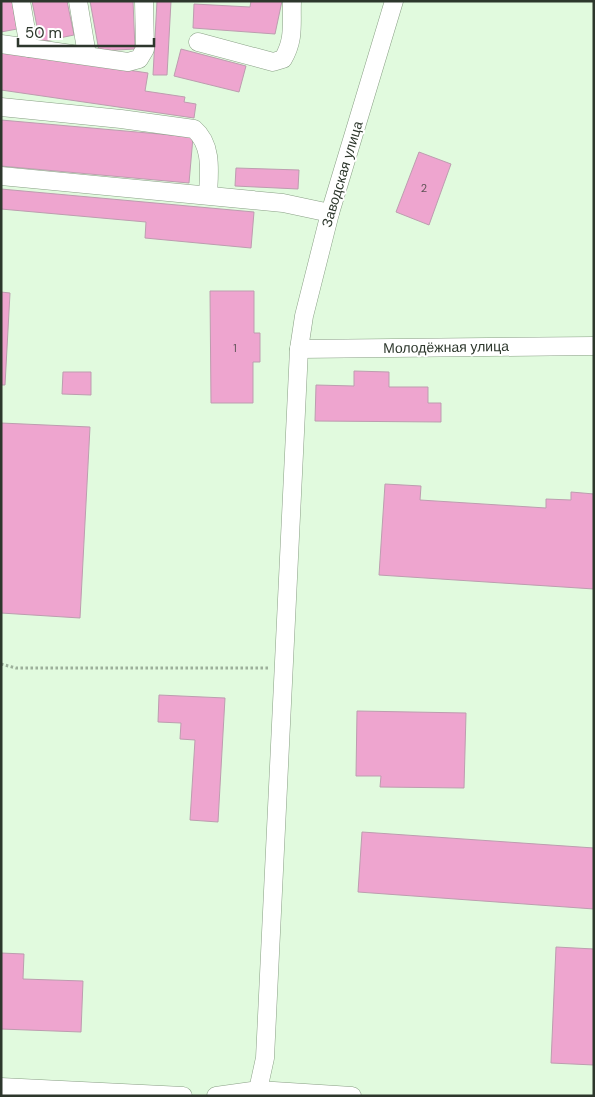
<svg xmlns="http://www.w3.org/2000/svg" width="595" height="1097" font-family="'DM Sans',sans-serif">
<rect width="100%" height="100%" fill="#e1fade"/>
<g fill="#eea5cf" stroke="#bd9daf">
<polygon points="1,1 12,1 17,29 1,32"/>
<polygon points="32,1 67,1 74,35 40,42"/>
<polygon points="90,1 133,1 135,49 99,51"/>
<polygon points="157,1 171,1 167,75 153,75"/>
<polygon points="251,1 282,1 275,34 193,28 194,4 250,7"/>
<polygon points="181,49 246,66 239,92 174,76"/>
<polygon points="1,51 148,73 145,91 185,97 184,102 196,104 194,118 1,90"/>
<polygon points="1,120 193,137 189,183 1,166"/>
<polygon points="419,152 451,164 429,225 396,212"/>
<polygon points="236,168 299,170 298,189 235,186"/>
<polygon points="1,189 254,212 251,248 145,238 146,222 1,209"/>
<polygon points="210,291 254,291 254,333 260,333 260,362 253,362 253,403 211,403"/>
<polygon points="1,292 10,293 5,385 1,385"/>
<polygon points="354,371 389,372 389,387 428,387 428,403 441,403 441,422 315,421 316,385 354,386"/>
<polygon points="63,372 91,372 91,395 62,394"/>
<polygon points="1,423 90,427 80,618 1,613"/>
<polygon points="385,484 421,486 420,500 546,508 546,499 571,500 571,492 594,494 594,589 379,575"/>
<polygon points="159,695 225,698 218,822 190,820 195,740 180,739 181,723 158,722"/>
<polygon points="357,711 466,713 464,788 380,787 381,776 356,776"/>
<polygon points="362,832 594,848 594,909 358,892"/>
<polygon points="556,947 594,949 594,1065 551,1063"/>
<polygon points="1,953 24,954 23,979 83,981 81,1032 1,1029"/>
</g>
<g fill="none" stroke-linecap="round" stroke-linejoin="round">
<defs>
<g id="minor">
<polyline points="21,1 29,48"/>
<polyline points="78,1 87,55"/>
<path d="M198 42 273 62 283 59C295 39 291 23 292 1"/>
<polyline points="1,44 128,62 139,59 145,49 144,1"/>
<path d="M1 107 121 119 194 129C213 145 209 173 208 195"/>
<polyline points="1,176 283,203 330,213"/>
<polyline points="299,349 594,346"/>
<polyline points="1,1087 183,1096"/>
<polyline points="216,1096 258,1090 257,1096"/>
<polyline points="352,1096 258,1090 265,1058 299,349 304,316 330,213 394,1"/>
</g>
</defs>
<use href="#minor" stroke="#899f85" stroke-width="19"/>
<polyline stroke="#9caf9a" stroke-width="3" stroke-dasharray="2.5 2.5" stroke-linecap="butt" points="1,664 16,668 268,668"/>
<use href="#minor" stroke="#fff" stroke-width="18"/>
</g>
<g text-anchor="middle" stroke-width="4" stroke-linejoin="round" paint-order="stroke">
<g font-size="11" fill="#5d5255">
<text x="424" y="192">2</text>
<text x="235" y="352">1</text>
</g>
<g font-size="14" fill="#2d372c" stroke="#fff">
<text transform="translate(342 174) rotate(-73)" y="5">Заводская улица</text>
<text transform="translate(446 347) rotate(-1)" y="5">Молодёжная улица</text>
</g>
</g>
<rect width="595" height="1097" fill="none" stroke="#2d372c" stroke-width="5"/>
<path d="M18 38v8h136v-8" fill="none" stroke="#2d372c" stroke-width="2.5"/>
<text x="25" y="38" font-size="15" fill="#2d372c" stroke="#ffffff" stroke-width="4" paint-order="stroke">50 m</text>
</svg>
